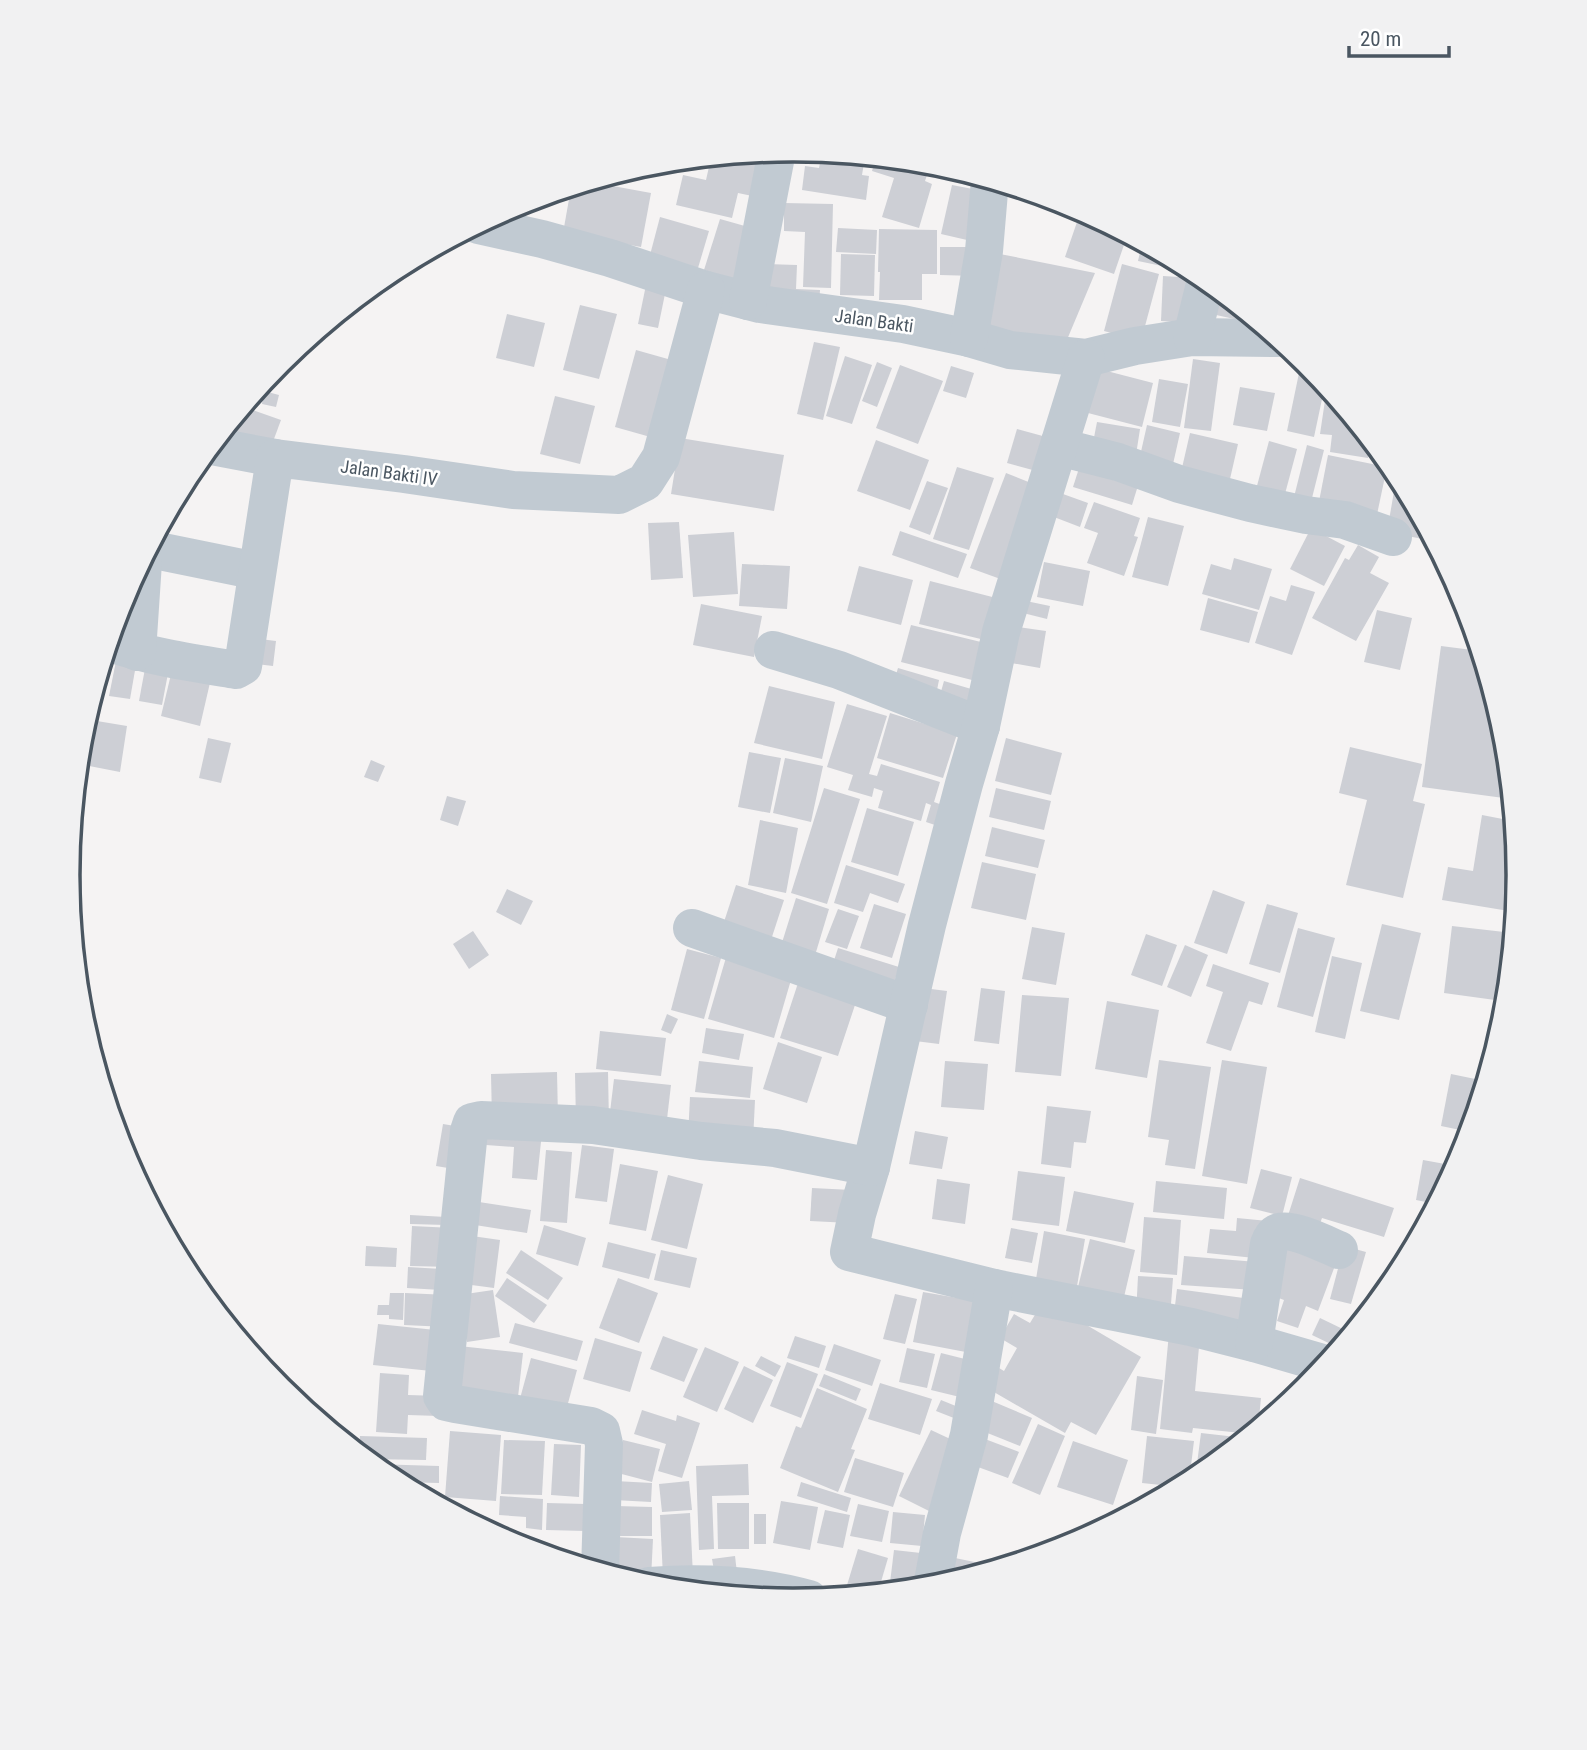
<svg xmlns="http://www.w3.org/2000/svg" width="1587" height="1750" font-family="'Roboto Condensed',sans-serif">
<rect width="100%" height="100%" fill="#f5f3f3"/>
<g fill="#cdcfd5">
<polygon points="758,153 757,197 738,193 732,218 676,205 683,175 706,180 711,158"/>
<polygon points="822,153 865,157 862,175 869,176 866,200 802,190 805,166 819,168"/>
<polygon points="876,158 931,163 925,181 932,184 919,228 882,217 894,178 872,171"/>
<polygon points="591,182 651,193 641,247 563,233 571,188"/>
<polygon points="952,185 978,190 967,240 941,234"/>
<polygon points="532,200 531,211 511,208 516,205"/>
<polygon points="784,203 833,204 831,288 803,287 805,232 784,231"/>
<polygon points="660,217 709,231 698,268 650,255"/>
<polygon points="720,219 752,228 737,280 704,270"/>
<polygon points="1077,222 1126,239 1114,274 1065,257"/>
<polygon points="838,228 877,230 876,254 836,252"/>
<polygon points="879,229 937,230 937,274 922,274 922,300 879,300 880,272 878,272"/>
<polygon points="1142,243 1187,267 1186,271 1138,261"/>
<polygon points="940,247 977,247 976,276 940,275"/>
<polygon points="995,253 1095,273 1061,354 980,339"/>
<polygon points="841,254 875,255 874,296 840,295"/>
<polygon points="766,264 797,265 796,289 820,290 819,305 764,299"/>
<polygon points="1122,264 1159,274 1141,341 1104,331"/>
<polygon points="1163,276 1195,278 1194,323 1161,321"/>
<polygon points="646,285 666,289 658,328 638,324"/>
<polygon points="1214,286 1250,316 1248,322 1207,313"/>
<polygon points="580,305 617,314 599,379 563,370"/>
<polygon points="507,314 545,323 534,367 496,358"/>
<polygon points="814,342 840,347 823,420 797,414"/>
<polygon points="636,350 675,361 654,438 615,427"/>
<polygon points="845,356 872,365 852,424 826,416"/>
<polygon points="1193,359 1220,363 1211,431 1184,428"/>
<polygon points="877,362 892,368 877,407 862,401"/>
<polygon points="900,365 943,381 918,444 876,428"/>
<polygon points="951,366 974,373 966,398 943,391"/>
<polygon points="1099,369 1153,383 1142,427 1088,413"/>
<polygon points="1299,373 1318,376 1325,385 1314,437 1287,431"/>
<polygon points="1159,379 1188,384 1180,427 1152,422"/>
<polygon points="1240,387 1275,393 1267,431 1233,425"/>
<polygon points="1327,387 1356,423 1354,436 1370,440 1368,458 1330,452 1332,435 1320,434"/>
<polygon points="264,391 279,395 276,407 262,404"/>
<polygon points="555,396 595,406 580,464 540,454"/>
<polygon points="244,407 281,420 268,455 225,440 232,422"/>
<polygon points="1097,422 1140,429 1135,461 1091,453"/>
<polygon points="1147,425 1180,433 1171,473 1138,465"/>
<polygon points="1017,429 1050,438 1040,472 1007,463"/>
<polygon points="1190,433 1238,444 1227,492 1179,481"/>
<polygon points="680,438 784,455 774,511 671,494"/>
<polygon points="876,440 929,460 910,510 857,491"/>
<polygon points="1269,441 1297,449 1282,505 1254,497"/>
<polygon points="1307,445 1324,450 1309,510 1292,505"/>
<polygon points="1378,449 1388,462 1375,459"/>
<polygon points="1328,455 1387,467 1375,524 1317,512"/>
<polygon points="1081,462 1140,479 1132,505 1073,487"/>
<polygon points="957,467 994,478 969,550 933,539"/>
<polygon points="1006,473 1041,487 1006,581 970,568"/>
<polygon points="1397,474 1433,541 1387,532"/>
<polygon points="927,481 948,488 930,535 909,527"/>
<polygon points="1063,494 1088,503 1080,527 1054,517"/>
<polygon points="1094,502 1140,518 1134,536 1138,537 1124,576 1087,563 1098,533 1084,528"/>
<polygon points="1148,517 1184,526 1168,586 1132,577"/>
<polygon points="679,522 683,578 651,580 648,523"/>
<polygon points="1311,528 1345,546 1324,586 1290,569"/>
<polygon points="900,531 967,554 958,578 892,555"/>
<polygon points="734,532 738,594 693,597 688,535"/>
<polygon points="1358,545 1379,557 1370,573 1389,583 1356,641 1312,618 1345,558 1349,560"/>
<polygon points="1234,558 1272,569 1259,610 1202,594 1211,564 1231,570"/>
<polygon points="1044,562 1090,571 1083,606 1037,597"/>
<polygon points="742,564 790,566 787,609 739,606"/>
<polygon points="859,566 913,580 901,625 847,611"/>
<polygon points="930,581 1004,600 993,642 919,624"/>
<polygon points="1291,585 1315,592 1292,655 1255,643 1270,596 1286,601"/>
<polygon points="1208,598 1258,612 1249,643 1200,630"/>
<polygon points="1026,601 1050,606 1047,619 1023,613"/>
<polygon points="701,604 762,616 754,657 693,645"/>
<polygon points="1377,610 1412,618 1400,670 1364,662"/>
<polygon points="911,625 981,642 972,680 901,662"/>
<polygon points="1018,627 1046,631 1040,668 1011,663"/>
<polygon points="252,638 276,641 273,666 248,663"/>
<polygon points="1441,646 1480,651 1505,734 1511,799 1422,787"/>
<polygon points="117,656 137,659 130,699 109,696"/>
<polygon points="146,663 169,668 162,705 139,701"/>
<polygon points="173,666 212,674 200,726 161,716"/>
<polygon points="898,668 939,680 937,690 895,678"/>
<polygon points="944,681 985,693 979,708 940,695"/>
<polygon points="769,686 835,702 822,759 754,743"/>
<polygon points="847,704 887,716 869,774 877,776 881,764 940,782 934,802 948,807 941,827 926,822 931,805 926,803 921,821 878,808 883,791 874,788 872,797 848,790 853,775 827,767"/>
<polygon points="890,713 957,734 943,778 877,758"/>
<polygon points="97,721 127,726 120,772 79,764 82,741 94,743"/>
<polygon points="208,738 231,743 221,783 199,778"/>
<polygon points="1006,738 1062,753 1051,795 995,781"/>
<polygon points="1350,747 1422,764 1413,801 1425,804 1403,898 1346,885 1367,800 1339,793"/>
<polygon points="749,752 781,758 770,813 738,807"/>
<polygon points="785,758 823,766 811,822 773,813"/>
<polygon points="371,760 385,766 378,782 364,777"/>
<polygon points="824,788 860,799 827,904 791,893"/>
<polygon points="996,788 1051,801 1044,830 989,817"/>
<polygon points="447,796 466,801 458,826 440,820"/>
<polygon points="867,808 914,822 898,876 851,862"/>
<polygon points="1482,815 1513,821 1519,875 1515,912 1442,900 1448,867 1473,871"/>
<polygon points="760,820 798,828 786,893 748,885"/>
<polygon points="992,827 1045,840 1038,868 985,856"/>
<polygon points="982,862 1036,874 1026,920 971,908"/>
<polygon points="846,865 905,884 898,903 870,893 863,912 834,903"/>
<polygon points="736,885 784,900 770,943 722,928"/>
<polygon points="507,889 533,901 521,925 496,912"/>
<polygon points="1213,890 1245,902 1227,954 1194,943"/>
<polygon points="796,898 829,909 813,962 779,952"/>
<polygon points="874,904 906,914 892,958 860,948"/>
<polygon points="1267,904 1298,913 1280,973 1249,964"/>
<polygon points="838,909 859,916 847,949 825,942"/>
<polygon points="1382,924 1421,933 1399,1020 1360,1011"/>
<polygon points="1452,926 1513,933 1508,982 1497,981 1495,1000 1444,993"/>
<polygon points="1032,927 1065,933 1056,985 1022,979"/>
<polygon points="1298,928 1335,938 1313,1017 1277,1007"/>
<polygon points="473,931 489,955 469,969 453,944"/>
<polygon points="1146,934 1177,945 1162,986 1131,975"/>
<polygon points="1185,945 1208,955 1191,997 1167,987"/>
<polygon points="838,948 899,967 891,992 830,973"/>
<polygon points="687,949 721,958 704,1019 671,1010"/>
<polygon points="727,954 793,973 774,1038 708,1019"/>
<polygon points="1332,956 1362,963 1345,1039 1315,1032"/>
<polygon points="1213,964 1269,983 1262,1005 1249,1001 1231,1051 1206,1043 1223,992 1206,986"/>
<polygon points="799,980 857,999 838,1056 780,1038"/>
<polygon points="923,988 947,991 939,1044 915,1041"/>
<polygon points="981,988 1005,991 999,1044 974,1041"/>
<polygon points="1022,995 1069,998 1061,1076 1015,1072"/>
<polygon points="1107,1001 1159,1010 1147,1078 1095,1069"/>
<polygon points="667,1014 678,1019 671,1034 661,1030"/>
<polygon points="706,1028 744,1034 739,1060 702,1053"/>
<polygon points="600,1031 666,1038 661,1076 596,1069"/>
<polygon points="778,1042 822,1057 807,1103 763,1089"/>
<polygon points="1159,1060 1211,1067 1195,1169 1165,1165 1169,1140 1148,1137"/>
<polygon points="1222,1060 1267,1067 1247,1184 1202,1176"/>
<polygon points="699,1061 753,1067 750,1098 695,1092"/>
<polygon points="945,1061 988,1064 984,1110 941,1107"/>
<polygon points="557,1072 558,1118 492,1120 491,1074"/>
<polygon points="608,1072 609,1123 576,1123 575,1073"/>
<polygon points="1451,1074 1485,1081 1470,1132 1441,1126"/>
<polygon points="614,1079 671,1085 667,1119 610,1112"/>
<polygon points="690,1097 755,1100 753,1141 688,1137"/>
<polygon points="1047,1106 1091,1111 1086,1143 1074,1142 1071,1168 1041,1164"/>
<polygon points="443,1124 467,1128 460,1170 436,1166"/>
<polygon points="487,1127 542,1132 537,1180 512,1178 514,1147 486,1145"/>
<polygon points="915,1131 948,1137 942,1169 909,1164"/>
<polygon points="582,1145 614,1149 607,1202 575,1198"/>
<polygon points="546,1150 572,1152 567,1223 540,1221"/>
<polygon points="1423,1160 1456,1166 1436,1204 1416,1200"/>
<polygon points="620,1164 658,1171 646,1231 609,1224"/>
<polygon points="1261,1169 1292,1177 1282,1216 1250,1208"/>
<polygon points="1018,1171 1065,1177 1059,1226 1012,1220"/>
<polygon points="668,1175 703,1184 687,1249 651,1240"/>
<polygon points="1300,1178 1394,1208 1384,1237 1322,1218 1316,1235 1285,1225"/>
<polygon points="937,1179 970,1184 965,1224 932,1219"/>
<polygon points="1156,1181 1227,1188 1224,1219 1153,1212"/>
<polygon points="812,1188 852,1190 850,1223 810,1221"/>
<polygon points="1074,1191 1134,1203 1125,1243 1066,1231"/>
<polygon points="479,1202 531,1210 527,1233 475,1225"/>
<polygon points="410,1215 446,1217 446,1225 410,1224"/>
<polygon points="1144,1217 1181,1220 1177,1275 1140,1272"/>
<polygon points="1237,1218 1268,1221 1264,1259 1207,1253 1210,1229 1236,1231"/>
<polygon points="544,1225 586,1238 578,1266 536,1254"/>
<polygon points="412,1226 453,1228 452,1267 410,1266"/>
<polygon points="1011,1228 1038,1233 1032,1263 1005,1258"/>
<polygon points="1044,1231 1085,1239 1076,1292 1035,1285"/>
<polygon points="472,1236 500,1240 494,1288 464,1284"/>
<polygon points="1090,1239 1135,1250 1124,1297 1078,1287"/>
<polygon points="608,1242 656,1254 649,1279 602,1267"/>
<polygon points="1280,1243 1336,1263 1318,1311 1306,1306 1298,1328 1277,1321 1284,1300 1263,1292"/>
<polygon points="366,1246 397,1248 396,1267 365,1266"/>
<polygon points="1344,1246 1366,1252 1351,1304 1330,1299"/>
<polygon points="521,1250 563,1278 548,1300 506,1273"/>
<polygon points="661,1250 697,1258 690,1288 654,1280"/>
<polygon points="1184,1256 1257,1262 1254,1290 1181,1285"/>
<polygon points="408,1267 442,1269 441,1290 407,1288"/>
<polygon points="1138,1276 1173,1278 1170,1317 1136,1315"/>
<polygon points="507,1278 547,1305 534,1323 495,1296"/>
<polygon points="618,1278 658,1293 639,1343 599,1328"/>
<polygon points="1177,1289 1251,1299 1247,1332 1173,1322"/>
<polygon points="493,1290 500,1337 467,1342 459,1295"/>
<polygon points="923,1292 981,1302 971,1353 913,1342"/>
<polygon points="390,1293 404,1293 403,1320 389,1319 389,1315 377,1315 378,1305 389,1305"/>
<polygon points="405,1293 448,1295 447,1327 404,1325"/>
<polygon points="895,1294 917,1299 905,1344 883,1339"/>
<polygon points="1044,1300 1141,1357 1096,1435 1071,1422 1065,1433 987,1388 999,1368 1004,1371 1017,1348 1000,1338 1014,1314 1030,1323"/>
<polygon points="1320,1318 1349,1332 1339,1348 1312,1335"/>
<polygon points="515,1323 583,1341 577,1361 509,1343"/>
<polygon points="378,1324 445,1331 441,1372 373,1365"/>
<polygon points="1169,1333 1200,1336 1195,1391 1261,1398 1258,1428 1251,1434 1193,1428 1192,1433 1160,1429"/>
<polygon points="663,1336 698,1349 684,1382 650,1369"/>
<polygon points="795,1336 826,1346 819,1368 787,1358"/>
<polygon points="595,1338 642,1352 630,1392 583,1379"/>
<polygon points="834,1344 881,1360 872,1386 825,1370"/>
<polygon points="459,1346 523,1353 518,1397 455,1390"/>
<polygon points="705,1347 739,1362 717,1412 683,1397"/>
<polygon points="907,1348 935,1354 927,1388 899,1382"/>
<polygon points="941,1353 973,1361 964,1398 931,1390"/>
<polygon points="761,1356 781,1366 775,1377 755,1366"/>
<polygon points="531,1358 577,1370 564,1418 518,1406"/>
<polygon points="787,1362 818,1374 801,1418 770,1406"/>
<polygon points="744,1366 773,1380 753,1423 724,1409"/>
<polygon points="380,1373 409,1375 408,1395 440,1396 439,1416 408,1415 407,1434 376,1432"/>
<polygon points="824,1374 861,1389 856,1401 819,1386"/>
<polygon points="1137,1376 1163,1380 1156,1434 1131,1430"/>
<polygon points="880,1383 932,1399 920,1435 868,1419"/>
<polygon points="817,1388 867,1409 851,1449 855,1450 838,1492 780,1468 796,1426 801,1428"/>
<polygon points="987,1399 1032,1418 1020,1446 975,1428"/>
<polygon points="941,1400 968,1411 964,1422 936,1411"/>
<polygon points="642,1410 676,1421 677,1415 700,1423 682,1478 658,1471 666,1444 634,1434"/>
<polygon points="1038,1424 1065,1436 1040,1495 1012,1483"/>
<polygon points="931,1430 961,1444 929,1511 899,1496"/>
<polygon points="450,1431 501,1435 496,1501 445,1497"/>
<polygon points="1201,1433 1245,1438 1195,1479"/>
<polygon points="360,1436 427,1438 426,1460 367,1459 359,1452"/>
<polygon points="977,1436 1019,1452 1008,1478 967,1463"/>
<polygon points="1147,1436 1194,1441 1189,1482 1180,1487 1142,1483"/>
<polygon points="504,1440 545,1441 542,1495 501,1494"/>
<polygon points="623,1440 660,1449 652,1482 614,1472"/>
<polygon points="1073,1441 1128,1460 1113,1505 1057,1487"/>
<polygon points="554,1444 581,1445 579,1497 551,1495"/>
<polygon points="855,1458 904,1473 893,1507 844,1492"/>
<polygon points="373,1464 439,1466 439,1483 399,1482 390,1478"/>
<polygon points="748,1464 749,1495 712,1496 714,1549 699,1550 696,1466"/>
<polygon points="615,1481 652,1483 651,1502 614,1500"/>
<polygon points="689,1481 692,1510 662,1512 659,1484"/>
<polygon points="801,1482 851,1498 847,1512 797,1496"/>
<polygon points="1154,1488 1172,1491 1151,1502"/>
<polygon points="411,1489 436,1490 436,1502"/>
<polygon points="500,1496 543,1499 542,1530 526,1528 526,1517 499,1515"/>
<polygon points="781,1501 818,1507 810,1550 773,1543"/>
<polygon points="547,1503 586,1504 585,1531 546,1530"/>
<polygon points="717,1503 749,1503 749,1549 718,1549"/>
<polygon points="858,1504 889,1511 882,1542 850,1536"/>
<polygon points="616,1506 652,1507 652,1536 615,1536"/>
<polygon points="825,1510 850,1515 843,1548 817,1543"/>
<polygon points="893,1512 925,1515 922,1546 890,1543"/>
<polygon points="690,1513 693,1576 663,1577 660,1515"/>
<rect x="754" y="1514" width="12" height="30"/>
<polygon points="615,1537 653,1539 651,1579 623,1577 613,1575"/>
<polygon points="858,1549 888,1558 878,1592 844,1595"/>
<polygon points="894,1550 930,1554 926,1587 889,1591"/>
<polygon points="735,1556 737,1573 715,1576 712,1559"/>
<polygon points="955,1558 999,1567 950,1582"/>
</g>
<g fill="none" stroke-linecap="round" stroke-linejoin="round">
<g stroke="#c1cad2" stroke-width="38">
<polyline points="478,225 542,239 610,258 706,290 760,304 903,324 969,338 1010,350 1086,358 1135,346 1192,337 1277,338"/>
<polyline points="748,301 777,151"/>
<polyline points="1192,337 1206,280"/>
<polyline points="969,338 984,251 990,180"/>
<polyline points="1060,442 1075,451 1118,462 1179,484 1250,503 1306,515 1345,520 1393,537"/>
<polyline points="212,446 275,458"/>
<polyline points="149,549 257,571"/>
<path d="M110 643C151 657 193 663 236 670L243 666 275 458 404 474 513 490 619 495 645 482 661 457 706 290"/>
<polyline points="773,650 839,670 981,726"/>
<polyline points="137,652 143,562"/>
<polyline points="692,928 909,1005"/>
<polyline points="871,1167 857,1214 849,1252 994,1288 1191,1327 1254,1343 1326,1364"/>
<path d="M1254 1343 1269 1244C1271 1239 1273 1234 1279 1232 1293 1228 1325 1244 1339 1250"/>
<polyline points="600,1571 604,1444 601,1431 591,1426 455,1404 446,1402 442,1396 469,1131 472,1122 481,1120 593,1125 701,1141 775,1148 871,1167 927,925 964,784 981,726 1001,632 1086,358"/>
<path d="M649 1586C704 1582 756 1584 809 1599"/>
<polyline points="932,1587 942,1533 969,1435 994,1288"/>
</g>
</g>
<g text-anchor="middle" stroke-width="5" stroke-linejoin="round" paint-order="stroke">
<g font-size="18" fill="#4a5661" stroke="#fff">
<text transform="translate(874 321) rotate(8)" y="6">Jalan Bakti</text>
<text transform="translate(389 473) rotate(8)" y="6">Jalan Bakti IV</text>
</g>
</g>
<path d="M0 0H1587V1750H0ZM80 875a713 713 0 1 1 1426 0a713 713 0 1 1-1426 0Z" fill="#f1f1f2" fill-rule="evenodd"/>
<path fill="none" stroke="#4a5661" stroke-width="3.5" d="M80 875a713 713 0 1 1 1426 0a713 713 0 1 1-1426 0Z"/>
<path d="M1349 46v10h100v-10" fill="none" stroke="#4a5661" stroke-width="3.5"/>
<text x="1360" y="46" font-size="21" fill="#4a5661" stroke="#ffffff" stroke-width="5" paint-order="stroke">20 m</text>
</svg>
